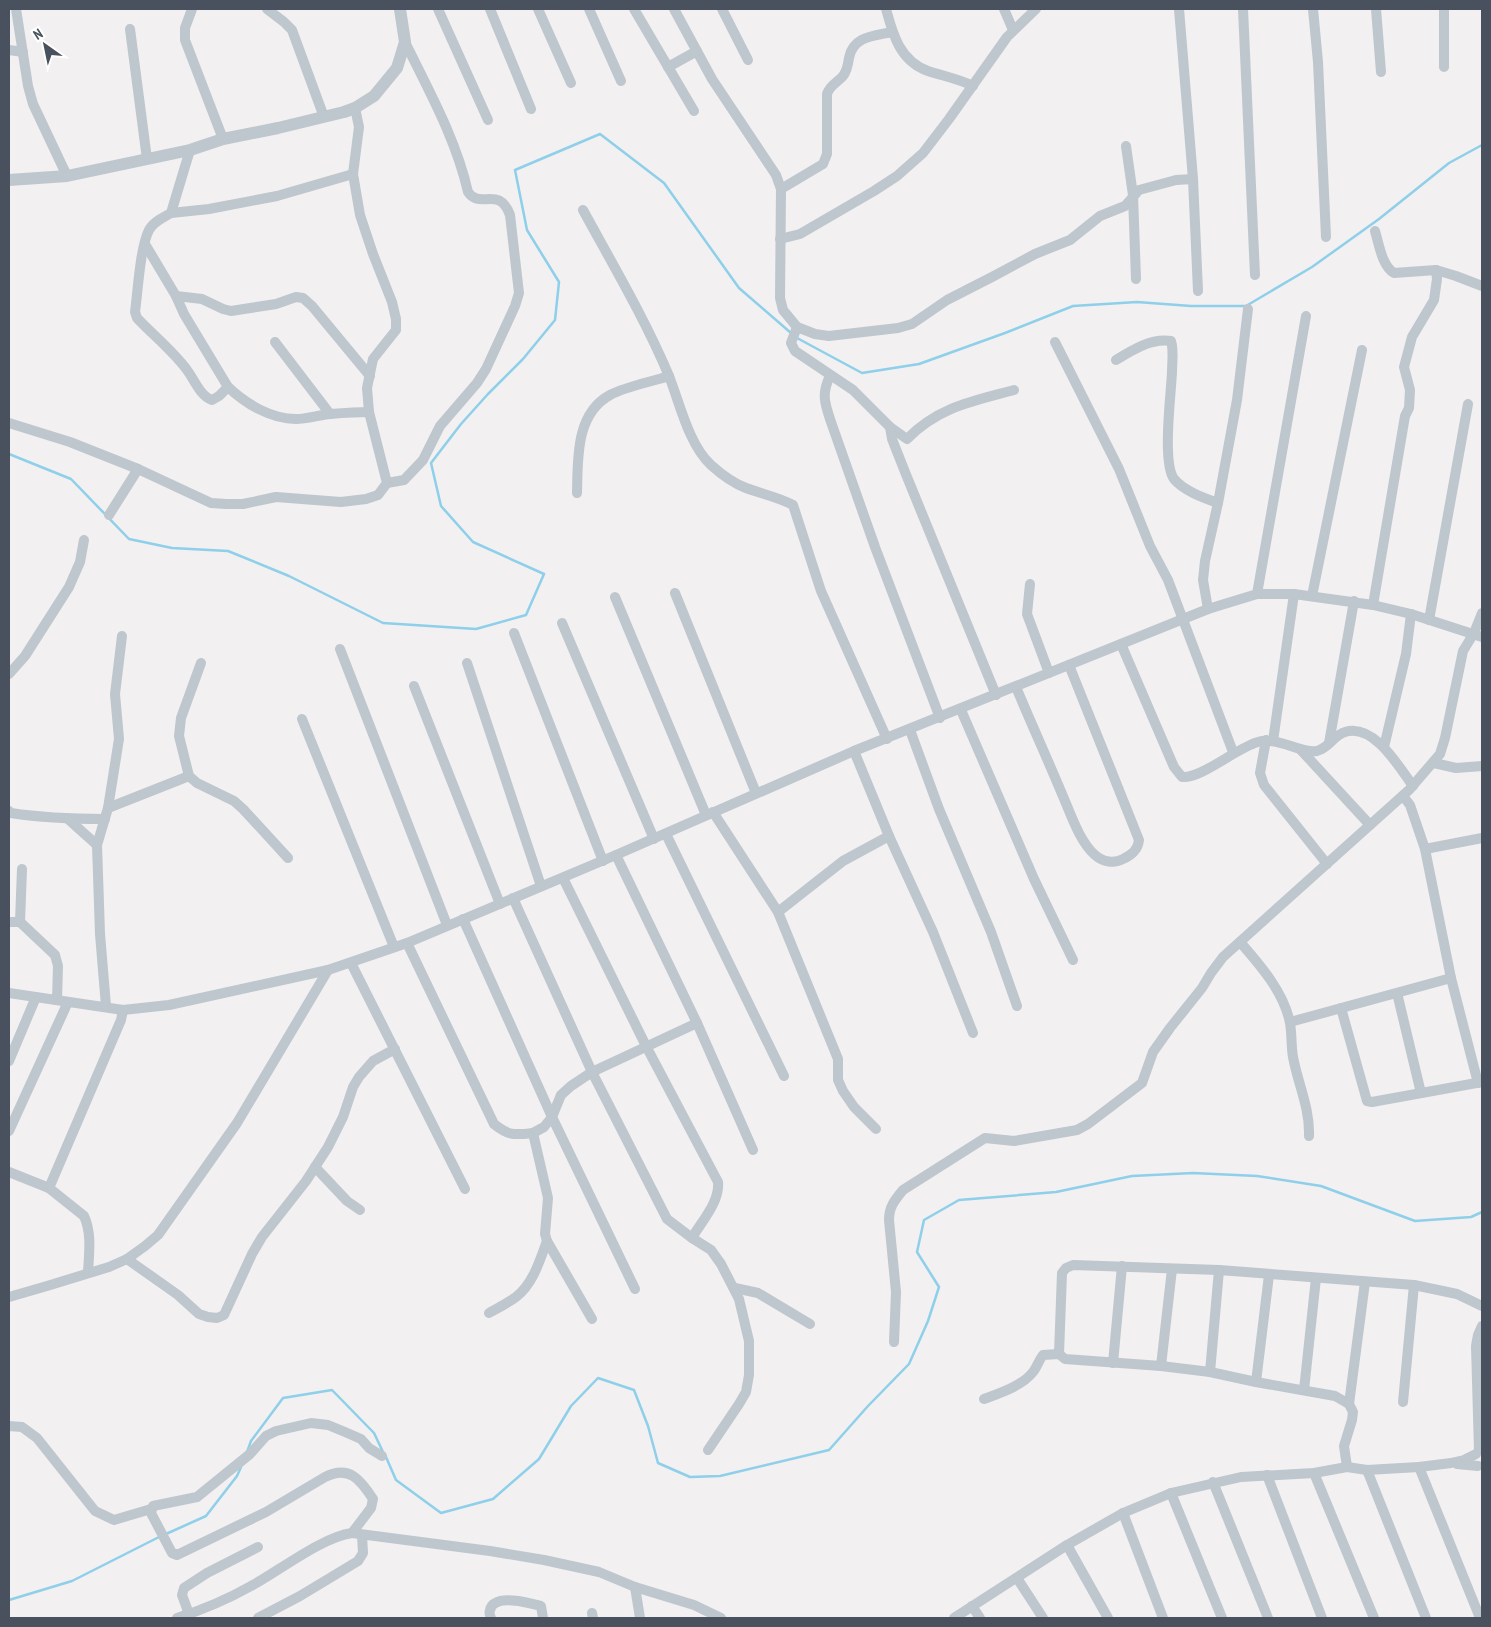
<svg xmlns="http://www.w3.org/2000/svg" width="1491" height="1627" font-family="'PT Sans Narrow',sans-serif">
<rect width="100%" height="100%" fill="#f2f0f0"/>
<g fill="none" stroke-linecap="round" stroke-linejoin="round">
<g stroke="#8ecfea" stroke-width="2.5">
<polyline points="797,338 862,373 919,364 1005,333 1073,306 1137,302 1191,306 1246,306 1312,267 1379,219 1449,163 1482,145"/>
<polyline points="9,454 71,479 129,539 172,548 228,551 289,576 383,623 476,629 526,615 544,574 473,542 441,506 431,463 461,424 488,394 523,359 555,320 559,282 527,230 515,170 600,134 664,183 739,288 791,333"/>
<polyline points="247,1452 251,1441 283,1398 332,1390 374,1433 383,1452"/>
<polyline points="386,1457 396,1480 441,1513 493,1499 539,1459 571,1406 598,1378 634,1390 648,1426 658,1463 690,1477 720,1476 829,1450 868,1406 909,1364 928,1321 939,1287 917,1252 924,1220 959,1200 1056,1192 1132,1176 1193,1173 1257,1176 1321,1186 1415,1221 1471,1217 1482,1212"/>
<polyline points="166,1534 206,1516 237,1476 241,1467"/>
<polyline points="9,1600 72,1581 161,1536"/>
</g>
<g stroke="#bec6ce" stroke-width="10">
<polyline points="16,9 28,86 33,104 67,176"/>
<polyline points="192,9 185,28 185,40 223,139"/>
<polyline points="267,9 284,22 292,30 324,117"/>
<polyline points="438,9 488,120"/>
<polyline points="490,9 531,109"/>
<polyline points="538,9 571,83"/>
<polyline points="589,9 621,81"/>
<polyline points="634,9 694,111"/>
<polyline points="674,9 712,79 776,175 781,189 780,298 783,310 797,327 815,334 829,336 898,328 912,324 947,300 992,277 1035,254 1070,240 1100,216 1125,206 1139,190 1176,180 1193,179"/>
<polyline points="722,9 748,60"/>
<path d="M886 9C893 35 900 61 928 71 943 76 959 79 973 86"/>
<polyline points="1004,9 1013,30"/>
<polyline points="1179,9 1193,179 1198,291"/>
<polyline points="1243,9 1255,275"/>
<polyline points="1313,9 1318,62 1326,237"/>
<polyline points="1376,9 1381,72"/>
<polyline points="130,29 147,159"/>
<polyline points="9,50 23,52"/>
<polyline points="668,67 697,51"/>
<polyline points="1444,67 1444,9"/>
<polyline points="1126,146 1133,195 1136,279"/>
<path d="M190 150 171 213C164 217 153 222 149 230 140 248 138 290 135 312L137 318C153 335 173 351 187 370 194 379 200 396 212 400L219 396 228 387"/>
<path d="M781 189 823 164 827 154V94C830 85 837 83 843 76 847 71 848 65 849 58 853 36 874 36 892 32"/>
<path d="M583 210C613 265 645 319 669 376 680 404 689 445 711 465 722 475 733 483 746 488 762 494 778 497 793 505L821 591 887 739"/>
<polyline points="171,213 209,209 277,196 353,174"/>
<path d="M1375 231C1379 244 1382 266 1394 273L1436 270 1456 276 1482 286"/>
<polyline points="780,239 800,234 874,191 897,176 923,153 949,119 1007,37 1036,9"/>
<path d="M145 244 176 296 184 314 228 387C246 404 271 419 296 419 307 419 319 415 330 414 343 413 356 412 369 412"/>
<polyline points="176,296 202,299 223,309 231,311 276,304 296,297 303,298 312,306 370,376"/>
<path d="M797 327 791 343 795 351 853 390 890 427 907 439C938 407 973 401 1014 390"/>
<polyline points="275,342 330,414"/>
<polyline points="1055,342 1119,469 1150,546 1168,580 1233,752"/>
<path d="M1116 360C1132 350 1151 338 1171 341 1174 350 1172 362 1172 372 1171 395 1162 463 1174 479 1184 491 1204 498 1218 503"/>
<path d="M830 376C821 394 825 404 831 422L875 547 940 718"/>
<polyline points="9,423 70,442 138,469"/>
<polyline points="890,427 892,439 905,472 996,695"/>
<path d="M387 483 404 480 423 460 440 426 477 383 486 369 515 306 519 293 510 215C499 185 480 210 468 192 456 139 429 91 405 42"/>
<path d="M577 493C578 460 575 414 610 395 627 386 651 382 669 376"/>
<polyline points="109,515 138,469 211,503 226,504 243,504 276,497 341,502 366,499 378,495 387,483 369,412 367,388 373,359 396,330 396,319 392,302 373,254 360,215 353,174 359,127 355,108"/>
<polyline points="1030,584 1027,614 1049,673"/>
<polyline points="675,593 756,793"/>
<polyline points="1257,594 1306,316"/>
<polyline points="1312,596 1362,350"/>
<polyline points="615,597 706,815"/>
<polyline points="1373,605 1405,416 1409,408 1410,390 1404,367 1412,337 1434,300 1437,279 1436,270"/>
<polyline points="1208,609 1203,580 1205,561 1218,503 1237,400 1248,309"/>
<polyline points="1429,620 1468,404"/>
<polyline points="562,623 654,839"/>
<polyline points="514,633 603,861"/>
<path d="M1121 644 1174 767 1182 777C1201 779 1236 748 1258 742 1277 736 1302 754 1317 751 1329 748 1334 735 1345 732 1374 723 1399 767 1413 786"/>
<polyline points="340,649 447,925"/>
<polyline points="201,663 181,718 179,736 189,776 197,783 234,801 243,809 288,858"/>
<polyline points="467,663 541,886"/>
<polyline points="9,674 25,656 69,587 80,562 84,540"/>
<polyline points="414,686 500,904"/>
<path d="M1016 687C1031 723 1047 758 1062 794 1070 812 1079 841 1095 855 1103 862 1114 864 1123 859 1132 855 1138 850 1139 840L1069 665"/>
<polyline points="961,710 1034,879 1073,960"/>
<polyline points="302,719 394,947"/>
<polyline points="910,730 939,809 991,932 1017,1006"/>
<polyline points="1266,740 1260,773 1264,785 1327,864"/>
<polyline points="1273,741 1294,594"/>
<polyline points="1329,743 1354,601"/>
<polyline points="1384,747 1406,654 1411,614"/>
<polyline points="1300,749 1370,825"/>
<polyline points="854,751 889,836 933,932 973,1033"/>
<polyline points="1434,763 1456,768 1482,766"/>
<polyline points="1403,796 1410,805 1425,849 1451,978 1478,1083"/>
<polyline points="108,808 189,776"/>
<path d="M9 811 11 813C43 818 73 819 105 819"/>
<polyline points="713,812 778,912 838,1059 838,1080 843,1091 854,1107 876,1129"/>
<polyline points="68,819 97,845"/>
<polyline points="666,834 784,1076"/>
<polyline points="1425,849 1482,838"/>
<polyline points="616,855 697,1023 753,1150"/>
<polyline points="22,869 20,922 55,955 58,966 57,1000"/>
<path d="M563 878 646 1046 718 1182C720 1202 701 1222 692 1238"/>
<polyline points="513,898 592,1072 667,1219 692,1238 711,1250 721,1264 739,1299 749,1341 749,1375 746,1392 739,1404 708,1450"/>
<polyline points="778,912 843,861 889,836"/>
<polyline points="463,919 552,1117 635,1289"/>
<polyline points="9,922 20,922"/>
<path d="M1240 942C1260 965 1284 992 1290 1023 1292 1034 1291 1046 1293 1057 1298 1084 1310 1108 1309 1136"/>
<path d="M407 943 494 1124C509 1136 514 1135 533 1133"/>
<polyline points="351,963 465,1189"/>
<polyline points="9,993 123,1010 169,1005 328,970 407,943 616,855 854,751 1208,609 1257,594 1294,594 1373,605 1411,614 1482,637"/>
<polyline points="1397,993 1421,1093"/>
<polyline points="106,1006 100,934 97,845 108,808 119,739 115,694 122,636"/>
<polyline points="1341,1008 1367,1101 1372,1102 1482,1082"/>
<polyline points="1290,1022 1451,978"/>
<polyline points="9,1061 36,997"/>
<polyline points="9,1131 68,1002"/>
<polyline points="315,1167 347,1201 360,1210"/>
<polyline points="9,1172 49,1188"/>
<polyline points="127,1259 178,1295 199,1314 208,1317 217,1318 224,1315 252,1254 262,1237 306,1181 328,1147 343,1117 353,1087 359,1077 373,1061 395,1049"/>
<path d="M88 1272C89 1254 92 1233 84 1216L49 1188 121 1020 123 1010"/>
<polyline points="735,1288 758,1293 810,1324"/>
<polyline points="9,1297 47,1286 109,1267 127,1259 145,1246 158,1235 237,1123 328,970"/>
<path d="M489 1313C498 1308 508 1303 516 1297 533 1284 540 1260 547 1241"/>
<polyline points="592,1319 547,1241 545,1234 548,1198 533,1133 544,1127 552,1117 561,1095 571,1086 592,1072 697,1023"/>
<path d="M894 1342 896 1292 889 1220C889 1207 894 1201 903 1190L985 1138 1014 1141 1077 1130 1088 1124 1142 1083 1153 1052 1170 1028 1202 988 1211 973 1223 957 1409 790 1440 754 1445 738 1463 651 1474 633 1482 613"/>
<polyline points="1059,1354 1062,1273 1066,1268 1073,1265 1219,1270 1414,1285 1457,1294 1482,1306"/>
<polyline points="1113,1363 1122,1266"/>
<polyline points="1161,1366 1172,1269"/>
<polyline points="1210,1372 1219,1270"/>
<polyline points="1256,1382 1269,1275"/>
<polyline points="1304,1390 1316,1278"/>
<path d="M984 1399C1000 1393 1022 1386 1033 1372 1037 1367 1039 1360 1043 1355L1059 1354 1065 1359 1161 1366 1210 1372 1256 1382 1335 1396 1349 1404 1353 1412 1352 1420 1344 1446 1347 1467"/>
<polyline points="1403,1402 1414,1285"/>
<polyline points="1349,1404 1365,1282"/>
<polyline points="9,1426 22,1427 37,1438 95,1511 114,1520 151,1509"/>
<polyline points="1479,1450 1476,1346 1478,1335 1482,1326"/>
<polyline points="1457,1464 1478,1466"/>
<polyline points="1419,1467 1480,1618"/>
<polyline points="1367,1470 1426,1618"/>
<polyline points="1314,1473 1374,1618"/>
<polyline points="1267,1475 1322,1618"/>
<polyline points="1213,1482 1268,1618"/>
<polyline points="1171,1493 1222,1618"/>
<polyline points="1123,1513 1163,1618"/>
<path d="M352 1533 371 1508 373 1499C360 1479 349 1465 325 1477L266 1512 177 1555 172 1553 151 1513 153 1506 197 1497 250 1454 266 1436 276 1431 311 1423 328 1425 345 1432 361 1439 369 1448 382 1456"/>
<polyline points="1067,1545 1108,1618"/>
<polyline points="1017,1578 1043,1618"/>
<polyline points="635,1587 640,1618"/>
<polyline points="972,1606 980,1618"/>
<polyline points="592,1613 593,1618"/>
<polyline points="189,1614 182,1595 184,1588 207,1573 258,1547"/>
<path d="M177 1618C202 1610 228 1599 251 1586 279 1571 322 1537 352 1533L490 1551 544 1560 599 1572 635 1587 694 1605 721 1618"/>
<polyline points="258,1618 300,1596 358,1561 363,1553 362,1535"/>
<path d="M491 1618C490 1616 489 1613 490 1610 494 1593 530 1603 541 1606L543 1618"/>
<polyline points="954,1618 1067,1545 1123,1513 1171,1493 1241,1477 1314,1473 1347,1467 1367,1470 1419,1467 1451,1463 1464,1460 1476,1454"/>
</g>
<polyline stroke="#bec6ce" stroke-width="12" points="9,180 67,176 190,150 223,139 278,128 344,112 355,108 374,96 397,68 405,42 400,9"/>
</g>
<rect width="1491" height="1627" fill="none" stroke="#48515d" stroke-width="20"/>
<g transform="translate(45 45) rotate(327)" stroke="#ffffff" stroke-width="4" paint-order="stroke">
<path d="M0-4L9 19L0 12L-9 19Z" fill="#48515d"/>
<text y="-8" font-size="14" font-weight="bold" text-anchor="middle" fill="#48515d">N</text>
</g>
</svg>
